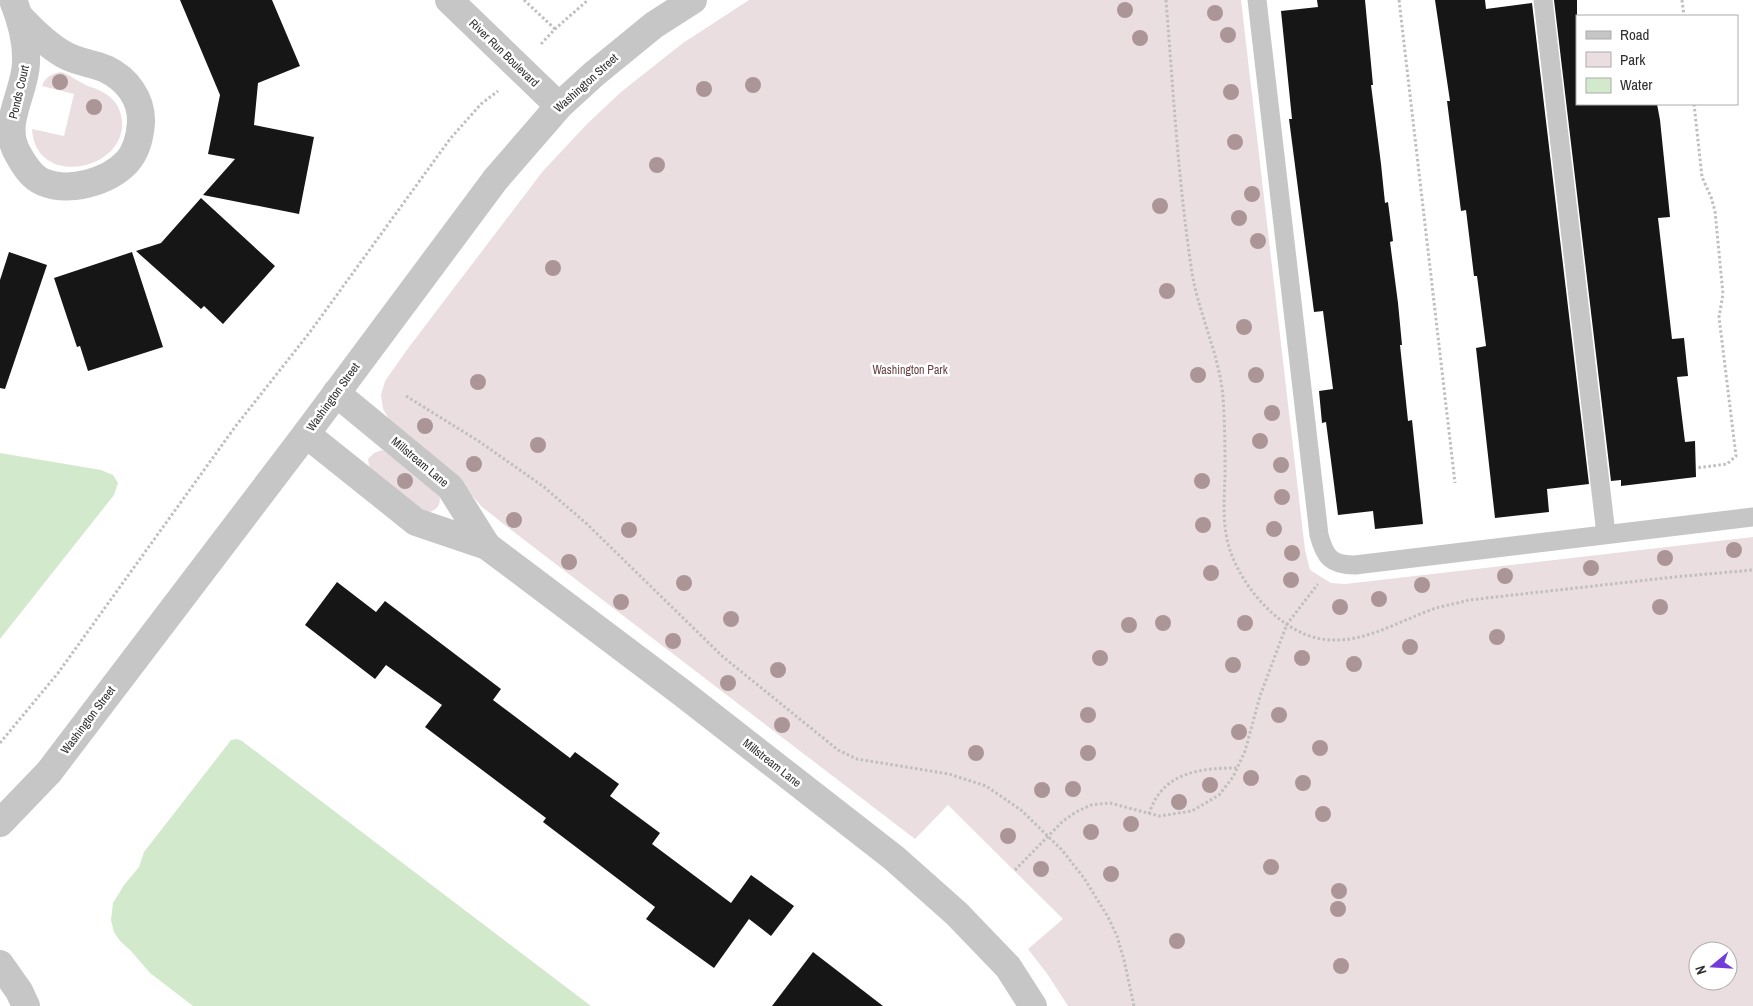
<svg xmlns="http://www.w3.org/2000/svg" width="1753" height="1006" font-family="'Archivo Narrow',sans-serif">
<rect width="100%" height="100%" fill="#fff"/>
<g fill="#ebdee0" fill-rule="evenodd">
<path d="M749 0H1241L1305 550 1310 570 1331 583 1345 584 1753 537V1006H1068L1048 975 1028 949 1063 919 948 805 915 839 510 529 481 506 468 491 390 421 383 409 381 395 385 381 409 347 543 171 588 123 621 92 683 43ZM1698 951H1728V981H1698Z"/>
<path d="M61 72C71 75 78 82 88 86 106 92 120 100 122 121 126 171 35 189 32 129L64 136 74 94 42 86C45 77 51 74 61 72Z"/>
<path d="M382 450 388 453 439 494C443 507 433 514 422 512L370 471 368 459 374 453Z"/>
</g>
<g fill="#d2eacb">
<polygon points="0,453 101,470 113,475 118,483 114,495 0,639"/>
<polygon points="237,739 242,741 591,1006 193,1006 150,973 131,951 120,941 114,932 111,920 113,903 124,885 139,867 144,852 228,744 231,740"/>
</g>
<g fill="#161616">
<polygon points="180,0 272,0 300,66 258,83 254,125 314,137 299,214 203,195 235,159 208,154 220,95"/>
<polygon points="1317,0 1365,0 1373,85 1371,85 1381,164 1385,203 1388,202 1393,241 1390,242 1398,303 1402,345 1400,345 1408,421 1412,420 1423,524 1375,529 1373,511 1338,515 1326,422 1322,423 1319,391 1333,389 1323,311 1314,312 1289,119 1292,119 1281,11 1318,7"/>
<polygon points="1435,0 1485,0 1486,9 1532,3 1589,484 1547,489 1549,512 1495,518 1476,348 1486,346 1477,276 1474,276 1466,210 1461,211 1447,101 1450,101"/>
<polygon points="1554,0 1577,0 1577,104 1657,104 1660,120 1670,217 1658,218 1672,339 1684,338 1688,376 1677,377 1685,442 1695,441 1696,477 1621,486 1621,480 1611,481"/>
<polygon points="201,198 275,266 223,324 204,306 201,309 136,251 161,243"/>
<polygon points="9,252 47,265 5,389 0,388 0,280"/>
<polygon points="132,252 163,347 88,371 80,346 77,347 54,278"/>
<polygon points="337,582 376,612 385,601 501,689 493,700 570,758 575,752 619,784 610,796 660,833 652,844 731,903 751,875 794,906 771,936 749,919 714,968 646,919 655,907 543,822 546,818 425,727 442,705 386,665 375,679 305,625"/>
<polygon points="813,952 883,1006 772,1006"/>
</g>
<g fill="none" stroke-linecap="round" stroke-linejoin="round">
<g stroke="#bfbfbf" stroke-width="3" stroke-dasharray="2.5 2.5" stroke-linecap="butt">
<polyline points="524,0 555,29"/>
<path d="M1166 0C1173 88 1178 178 1191 266 1197 311 1219 352 1223 397 1225 424 1225 451 1225 478 1224 502 1222 529 1231 553 1243 586 1273 622 1307 635 1352 652 1395 622 1436 608 1447 605 1459 603 1469 600L1674 577 1753 570"/>
<polyline points="1399,0 1455,483"/>
<polyline points="1682,0 1684,16"/>
<polyline points="541,44 555,29 588,0"/>
<polyline points="1694,104 1702,177 1711,197 1715,211 1723,294 1719,317 1736,456 1727,464 1696,468"/>
<polyline points="406,396 480,442 544,487 587,524 722,656 838,750 857,759 949,774 986,786 1021,810 1062,850 1084,878 1108,917 1117,936 1124,960 1134,1006"/>
<polyline points="0,743 58,673 235,427 310,332 450,139 481,104 498,91"/>
<path d="M1149 814C1162 772 1200 768 1237 768"/>
<polyline points="1015,870 1063,821 1076,812 1091,805 1110,803 1159,816 1192,811 1219,795 1233,777 1245,751 1260,696 1287,624 1318,584"/>
</g>
<g stroke="#c6c6c6" stroke-width="19">
<path d="M1257 0 1319 535C1325 557 1331 565 1355 565L1753 517"/>
<polyline points="1543,0 1606,534"/>
</g>
<g stroke="#c6c6c6" stroke-width="28">
<path d="M13 0C21 20 27 41 26 63 25 94 0 124 18 154 24 165 31 177 43 182 69 193 108 182 127 162 136 152 140 136 141 123 142 99 127 79 106 69 92 63 76 62 63 54 46 44 33 31 20 17"/>
<polyline points="449,0 559,106"/>
<polyline points="336,393 450,487 487,546"/>
<polyline points="306,434 416,522 487,546 681,692 894,858 957,914 1008,967 1033,1006"/>
<polyline points="0,823 49,772 306,434 495,180 559,106 594,74 654,25 693,0"/>
<polyline points="0,964 19,991 26,1006"/>
</g>
</g>
<g fill="#ac9597">
<circle cx="1125" cy="10" r="8"/>
<circle cx="1215" cy="13" r="8"/>
<circle cx="1228" cy="35" r="8"/>
<circle cx="1140" cy="38" r="8"/>
<circle cx="60" cy="82" r="8"/>
<circle cx="753" cy="85" r="8"/>
<circle cx="704" cy="89" r="8"/>
<circle cx="1231" cy="92" r="8"/>
<circle cx="94" cy="107" r="8"/>
<circle cx="1235" cy="142" r="8"/>
<circle cx="657" cy="165" r="8"/>
<circle cx="1252" cy="194" r="8"/>
<circle cx="1160" cy="206" r="8"/>
<circle cx="1239" cy="218" r="8"/>
<circle cx="1258" cy="241" r="8"/>
<circle cx="553" cy="268" r="8"/>
<circle cx="1167" cy="291" r="8"/>
<circle cx="1244" cy="327" r="8"/>
<circle cx="1198" cy="375" r="8"/>
<circle cx="1256" cy="375" r="8"/>
<circle cx="478" cy="382" r="8"/>
<circle cx="1272" cy="413" r="8"/>
<circle cx="425" cy="426" r="8"/>
<circle cx="1260" cy="441" r="8"/>
<circle cx="538" cy="445" r="8"/>
<circle cx="474" cy="464" r="8"/>
<circle cx="1281" cy="465" r="8"/>
<circle cx="405" cy="481" r="8"/>
<circle cx="1202" cy="481" r="8"/>
<circle cx="1282" cy="497" r="8"/>
<circle cx="514" cy="520" r="8"/>
<circle cx="1203" cy="525" r="8"/>
<circle cx="1274" cy="529" r="8"/>
<circle cx="629" cy="530" r="8"/>
<circle cx="1734" cy="550" r="8"/>
<circle cx="1292" cy="553" r="8"/>
<circle cx="1665" cy="558" r="8"/>
<circle cx="569" cy="562" r="8"/>
<circle cx="1591" cy="568" r="8"/>
<circle cx="1211" cy="573" r="8"/>
<circle cx="1505" cy="576" r="8"/>
<circle cx="1291" cy="580" r="8"/>
<circle cx="684" cy="583" r="8"/>
<circle cx="1422" cy="585" r="8"/>
<circle cx="1379" cy="599" r="8"/>
<circle cx="621" cy="602" r="8"/>
<circle cx="1340" cy="607" r="8"/>
<circle cx="1660" cy="607" r="8"/>
<circle cx="731" cy="619" r="8"/>
<circle cx="1163" cy="623" r="8"/>
<circle cx="1245" cy="623" r="8"/>
<circle cx="1129" cy="625" r="8"/>
<circle cx="1497" cy="637" r="8"/>
<circle cx="673" cy="641" r="8"/>
<circle cx="1410" cy="647" r="8"/>
<circle cx="1100" cy="658" r="8"/>
<circle cx="1302" cy="658" r="8"/>
<circle cx="1354" cy="664" r="8"/>
<circle cx="1233" cy="665" r="8"/>
<circle cx="778" cy="670" r="8"/>
<circle cx="728" cy="683" r="8"/>
<circle cx="1088" cy="715" r="8"/>
<circle cx="1279" cy="715" r="8"/>
<circle cx="782" cy="725" r="8"/>
<circle cx="1239" cy="732" r="8"/>
<circle cx="1320" cy="748" r="8"/>
<circle cx="976" cy="753" r="8"/>
<circle cx="1088" cy="753" r="8"/>
<circle cx="1251" cy="778" r="8"/>
<circle cx="1303" cy="783" r="8"/>
<circle cx="1210" cy="785" r="8"/>
<circle cx="1073" cy="789" r="8"/>
<circle cx="1042" cy="790" r="8"/>
<circle cx="1179" cy="802" r="8"/>
<circle cx="1323" cy="814" r="8"/>
<circle cx="1131" cy="824" r="8"/>
<circle cx="1091" cy="832" r="8"/>
<circle cx="1008" cy="836" r="8"/>
<circle cx="1271" cy="867" r="8"/>
<circle cx="1041" cy="869" r="8"/>
<circle cx="1111" cy="874" r="8"/>
<circle cx="1339" cy="891" r="8"/>
<circle cx="1338" cy="909" r="8"/>
<circle cx="1177" cy="941" r="8"/>
<circle cx="1341" cy="966" r="8"/>
</g>
<g text-anchor="middle" stroke-width="5" stroke-linejoin="round" paint-order="stroke">
<g font-size="12" fill="#2f2f2f" stroke="#fff">
<text transform="translate(504 53) rotate(44)" y="4">River Run Boulevard</text>
<text transform="translate(586 83) rotate(-42)" y="4">Washington Street</text>
<text transform="translate(19 92) rotate(-77)" y="4">Ponds Court</text>
<text transform="translate(333 397) rotate(-54)" y="4">Washington Street</text>
<text transform="translate(420 462) rotate(40)" y="4">Millstream Lane</text>
<text transform="translate(88 720) rotate(-53)" y="4">Washington Street</text>
<text transform="translate(772 763) rotate(38)" y="4">Millstream Lane</text>
</g>
<g font-size="12" fill="#683f42" stroke="#fff">
<text x="910" y="374">Washington Park</text>
</g>
</g>
<rect x="1576" y="15" width="162" height="90" fill="#ffffff" stroke="#acacac"/>
<rect x="1586" y="31" width="25" height="8" fill="#c6c6c6" stroke="#acacac"/>
<text x="1620" y="40" font-size="15" fill="#2f2f2f">Road</text>
<rect x="1586" y="52" width="25" height="15" fill="#ebdee0" stroke="#acacac"/>
<text x="1620" y="65" font-size="15" fill="#2f2f2f">Park</text>
<rect x="1586" y="78" width="25" height="15" fill="#d2eacb" stroke="#acacac"/>
<text x="1620" y="90" font-size="15" fill="#2f2f2f">Water</text>
<g transform="translate(1713 966) rotate(252)"><circle r="24" fill="#ffffff" stroke="#acacac"/>
<path d="M0-4L9 19L0 12L-9 19Z" fill="#703dda"/>
<text y="-8" font-size="14" font-weight="bold" text-anchor="middle" fill="#2f2f2f">N</text>
</g>
</svg>
